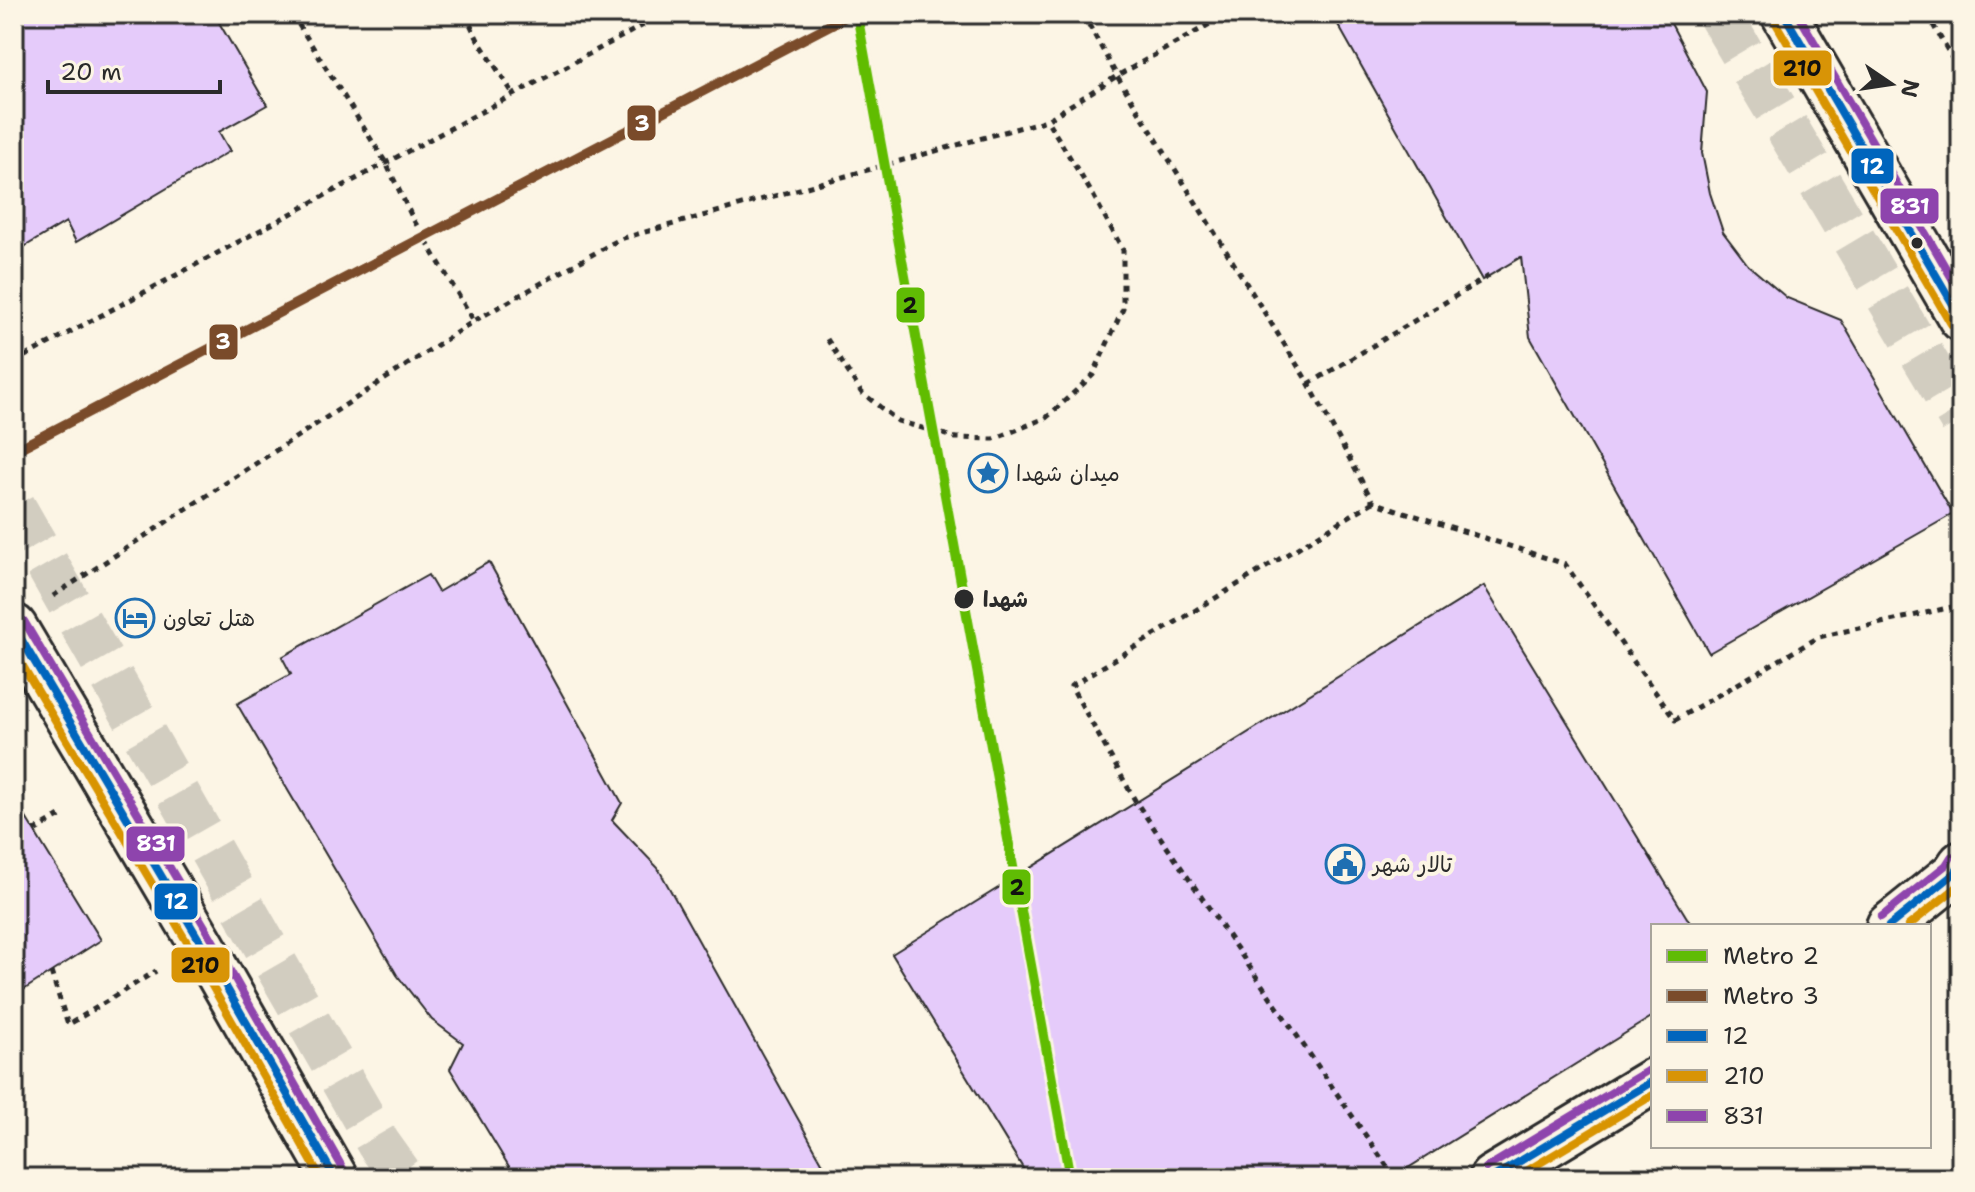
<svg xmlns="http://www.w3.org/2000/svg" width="1975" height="1192" font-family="'Shantell Sans','Playpen Sans Arabic',sans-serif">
<rect width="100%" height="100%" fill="#fcf5e5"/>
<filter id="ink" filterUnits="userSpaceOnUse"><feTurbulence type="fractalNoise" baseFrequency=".0125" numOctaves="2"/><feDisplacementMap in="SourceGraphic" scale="16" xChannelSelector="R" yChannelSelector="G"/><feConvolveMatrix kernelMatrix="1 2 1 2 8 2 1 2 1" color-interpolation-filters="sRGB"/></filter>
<g filter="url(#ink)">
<g fill="#e5cbfa" stroke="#2b2b2b" stroke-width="2">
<polygon points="14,14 214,14 267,105 219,132 230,151 76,242 66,222 14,253"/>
<polygon points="1332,14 1666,14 1707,92 1702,153 1710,193 1723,232 1748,265 1787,298 1841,320 1953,514 1709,653 1530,337 1521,257 1482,280"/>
<polygon points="489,562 622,803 612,820 658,868 831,1178 516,1178 450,1069 463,1043 432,1020 397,975 237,704 291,674 282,657 428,575 438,592"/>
<polygon points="1484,586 1692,926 1653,926 1653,1016 1392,1178 1029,1178 892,954"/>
<polygon points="14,798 101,940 14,996"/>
</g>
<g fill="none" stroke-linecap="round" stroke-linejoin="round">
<g stroke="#d2cdc0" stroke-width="44" stroke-dasharray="44 22" stroke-linecap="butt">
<polyline points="1719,14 1961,420"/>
<polyline points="14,507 378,1143 403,1178"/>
</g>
<defs>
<g id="primary">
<polyline points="1784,14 1961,318"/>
<polyline points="14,627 201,943 335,1178"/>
<polyline points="1889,926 1955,873 1961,864"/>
<polyline points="1492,1178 1653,1081"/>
</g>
</defs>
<use href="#primary" stroke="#2b2b2b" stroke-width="50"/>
<g stroke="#2b2b2b" stroke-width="5" stroke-dasharray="6 6" stroke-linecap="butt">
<polyline points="292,14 386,163 413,219 474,321"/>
<polyline points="465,14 478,40 514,95"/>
<polyline points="1083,14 1117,76 1309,384 1373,502 1565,564 1675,720 1819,637 1961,605"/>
<polyline points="1927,14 1961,74"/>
<polyline points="827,339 861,392 898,421 956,438 994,439 1046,418 1093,375 1123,309 1123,250 1093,195 1047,120"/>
<polyline points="14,362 664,14"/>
<polyline points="1309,384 1494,273"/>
<polyline points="1373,502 1071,686 1136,802 1395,1178"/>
<polyline points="53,596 474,321 620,239 1047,120 1117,76 1228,14"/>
<polyline points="34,831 64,814"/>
<polyline points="51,972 68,1025 156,971"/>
</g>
<use href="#primary" stroke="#fcf5e5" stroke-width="44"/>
<defs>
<g id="bus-1">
<polyline points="1784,14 1961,318"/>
<polyline points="14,627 201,943 335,1178"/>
<polyline points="1889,926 1955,873 1961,864"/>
<polyline points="1492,1178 1653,1081"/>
</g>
<g id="bus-2">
<polyline points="1774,20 1951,324"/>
<polyline points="14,651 191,949 321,1178"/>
<polyline points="1908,926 1961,884"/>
<polyline points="1515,1178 1653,1095"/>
</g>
<g id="bus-3">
<polyline points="1798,14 1961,294"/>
<polyline points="24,621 211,937 345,1172"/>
<polyline points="1881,917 1946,865 1951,857"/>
<polyline points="1486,1168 1647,1071"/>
</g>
</defs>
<use href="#bus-1" stroke="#fcf5e5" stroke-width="14"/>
<use href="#bus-2" stroke="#fcf5e5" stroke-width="14"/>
<use href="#bus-3" stroke="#fcf5e5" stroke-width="14"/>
<use href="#bus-1" stroke="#0065bd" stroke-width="8"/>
<use href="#bus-2" stroke="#d89406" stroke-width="8"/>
<use href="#bus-3" stroke="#8e44ad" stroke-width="8"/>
<defs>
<polyline id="metro-1" points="857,14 1070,1178"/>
<polyline id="metro-2" points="14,451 851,14"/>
</defs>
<use href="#metro-1" stroke="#fcf5e5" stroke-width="16"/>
<use href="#metro-2" stroke="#fcf5e5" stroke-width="16"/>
<use href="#metro-1" stroke="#60bc04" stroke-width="10"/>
<use href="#metro-2" stroke="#7a4b2a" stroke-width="10"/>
</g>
</g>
<defs>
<symbol id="sight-ring" viewBox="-11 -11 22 22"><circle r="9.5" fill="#fcf5e5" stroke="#1f6fb2" stroke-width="1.5"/><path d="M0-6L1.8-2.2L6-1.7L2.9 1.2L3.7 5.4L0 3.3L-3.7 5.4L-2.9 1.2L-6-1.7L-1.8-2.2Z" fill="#1f6fb2"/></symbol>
<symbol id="hotel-ring" viewBox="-11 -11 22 22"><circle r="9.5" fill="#fcf5e5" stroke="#1f6fb2" stroke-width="1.5"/><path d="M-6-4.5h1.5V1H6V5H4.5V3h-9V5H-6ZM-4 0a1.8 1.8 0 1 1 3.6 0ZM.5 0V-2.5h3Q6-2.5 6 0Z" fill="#1f6fb2"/></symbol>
<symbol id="civic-ring" viewBox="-11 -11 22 22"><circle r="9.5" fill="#fcf5e5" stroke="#1f6fb2" stroke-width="1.5"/><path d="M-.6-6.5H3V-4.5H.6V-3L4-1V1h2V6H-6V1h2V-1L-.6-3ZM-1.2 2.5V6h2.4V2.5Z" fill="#1f6fb2"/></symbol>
</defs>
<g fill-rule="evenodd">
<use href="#sight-ring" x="966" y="451" width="44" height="44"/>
<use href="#hotel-ring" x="113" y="596" width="44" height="44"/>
<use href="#civic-ring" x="1323" y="842" width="44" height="44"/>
</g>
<g fill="#2b2b2b" stroke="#fcf5e5" stroke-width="3">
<circle cx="1917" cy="243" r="7"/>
<circle cx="964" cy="599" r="11"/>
</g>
<g text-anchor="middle" stroke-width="8" stroke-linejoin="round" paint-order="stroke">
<g font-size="22" fill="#2b2b2b" stroke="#fcf5e5" text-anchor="start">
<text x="1016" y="481">میدان شهدا</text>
<text x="163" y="626">هتل تعاون</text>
<text x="1373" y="872">تالار شهر</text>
</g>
<g font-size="22" font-weight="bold" fill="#2b2b2b" stroke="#fcf5e5" text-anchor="start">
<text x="983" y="607">شهدا</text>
</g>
</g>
<g stroke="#fcf5e5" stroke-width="3">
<rect x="1772" y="49" width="61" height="38" rx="8" fill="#d89406"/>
<rect x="626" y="104" width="31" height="38" rx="8" fill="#7a4b2a"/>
<rect x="1850" y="147" width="45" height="38" rx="8" fill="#0065bd"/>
<rect x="1879" y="187" width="61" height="38" rx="8" fill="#8e44ad"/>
<rect x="895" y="286" width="31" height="38" rx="8" fill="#60bc04"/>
<rect x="208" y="323" width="31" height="38" rx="8" fill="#7a4b2a"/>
<rect x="125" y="825" width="61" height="38" rx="8" fill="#8e44ad"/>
<rect x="1001" y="868" width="31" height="38" rx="8" fill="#60bc04"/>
<rect x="153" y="882" width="46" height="39" rx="8" fill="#0065bd"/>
<rect x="170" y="946" width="61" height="38" rx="8" fill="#d89406"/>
</g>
<g font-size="22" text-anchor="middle" font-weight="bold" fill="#fff">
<text x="642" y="131">3</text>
<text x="1872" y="174">12</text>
<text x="1910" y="214">831</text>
<text x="223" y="349">3</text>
<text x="156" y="851">831</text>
<text x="176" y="909">12</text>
</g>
<g font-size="22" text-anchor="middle" font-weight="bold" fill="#111">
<text x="1802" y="76">210</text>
<text x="910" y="313">2</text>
<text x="1017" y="895">2</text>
<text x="200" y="973">210</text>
</g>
<rect width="1975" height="1192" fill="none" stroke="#fcf5e5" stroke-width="48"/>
<rect x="24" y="24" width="1927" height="1144" fill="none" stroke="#2b2b2b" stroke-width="3" filter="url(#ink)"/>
<rect x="1651" y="924" width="280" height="224" fill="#fcf5e5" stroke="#a8a49b" stroke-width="2"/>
<rect x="1667" y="950" width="40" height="12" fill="#60bc04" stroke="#a8a49b" stroke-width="2"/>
<text x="1723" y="964" font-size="24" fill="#2b2b2b">Metro 2</text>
<rect x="1667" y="990" width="40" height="12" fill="#7a4b2a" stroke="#a8a49b" stroke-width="2"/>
<text x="1723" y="1004" font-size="24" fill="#2b2b2b">Metro 3</text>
<rect x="1667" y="1030" width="40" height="12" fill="#0065bd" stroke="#a8a49b" stroke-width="2"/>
<text x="1723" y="1044" font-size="24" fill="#2b2b2b">12</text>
<rect x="1667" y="1070" width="40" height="12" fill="#d89406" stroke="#a8a49b" stroke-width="2"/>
<text x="1723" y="1084" font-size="24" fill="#2b2b2b">210</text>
<rect x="1667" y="1110" width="40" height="12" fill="#8e44ad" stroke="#a8a49b" stroke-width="2"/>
<text x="1723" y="1124" font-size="24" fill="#2b2b2b">831</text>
<g transform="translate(1891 84) rotate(103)" stroke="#fcf5e5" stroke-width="6" paint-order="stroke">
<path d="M0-6L14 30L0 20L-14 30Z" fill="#2b2b2b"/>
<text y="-12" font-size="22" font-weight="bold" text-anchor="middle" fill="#2b2b2b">N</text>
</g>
<path d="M48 80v12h172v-12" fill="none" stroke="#2b2b2b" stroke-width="4"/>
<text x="60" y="80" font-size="24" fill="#2b2b2b" stroke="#fcf5e5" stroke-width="6" paint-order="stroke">20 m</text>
</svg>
